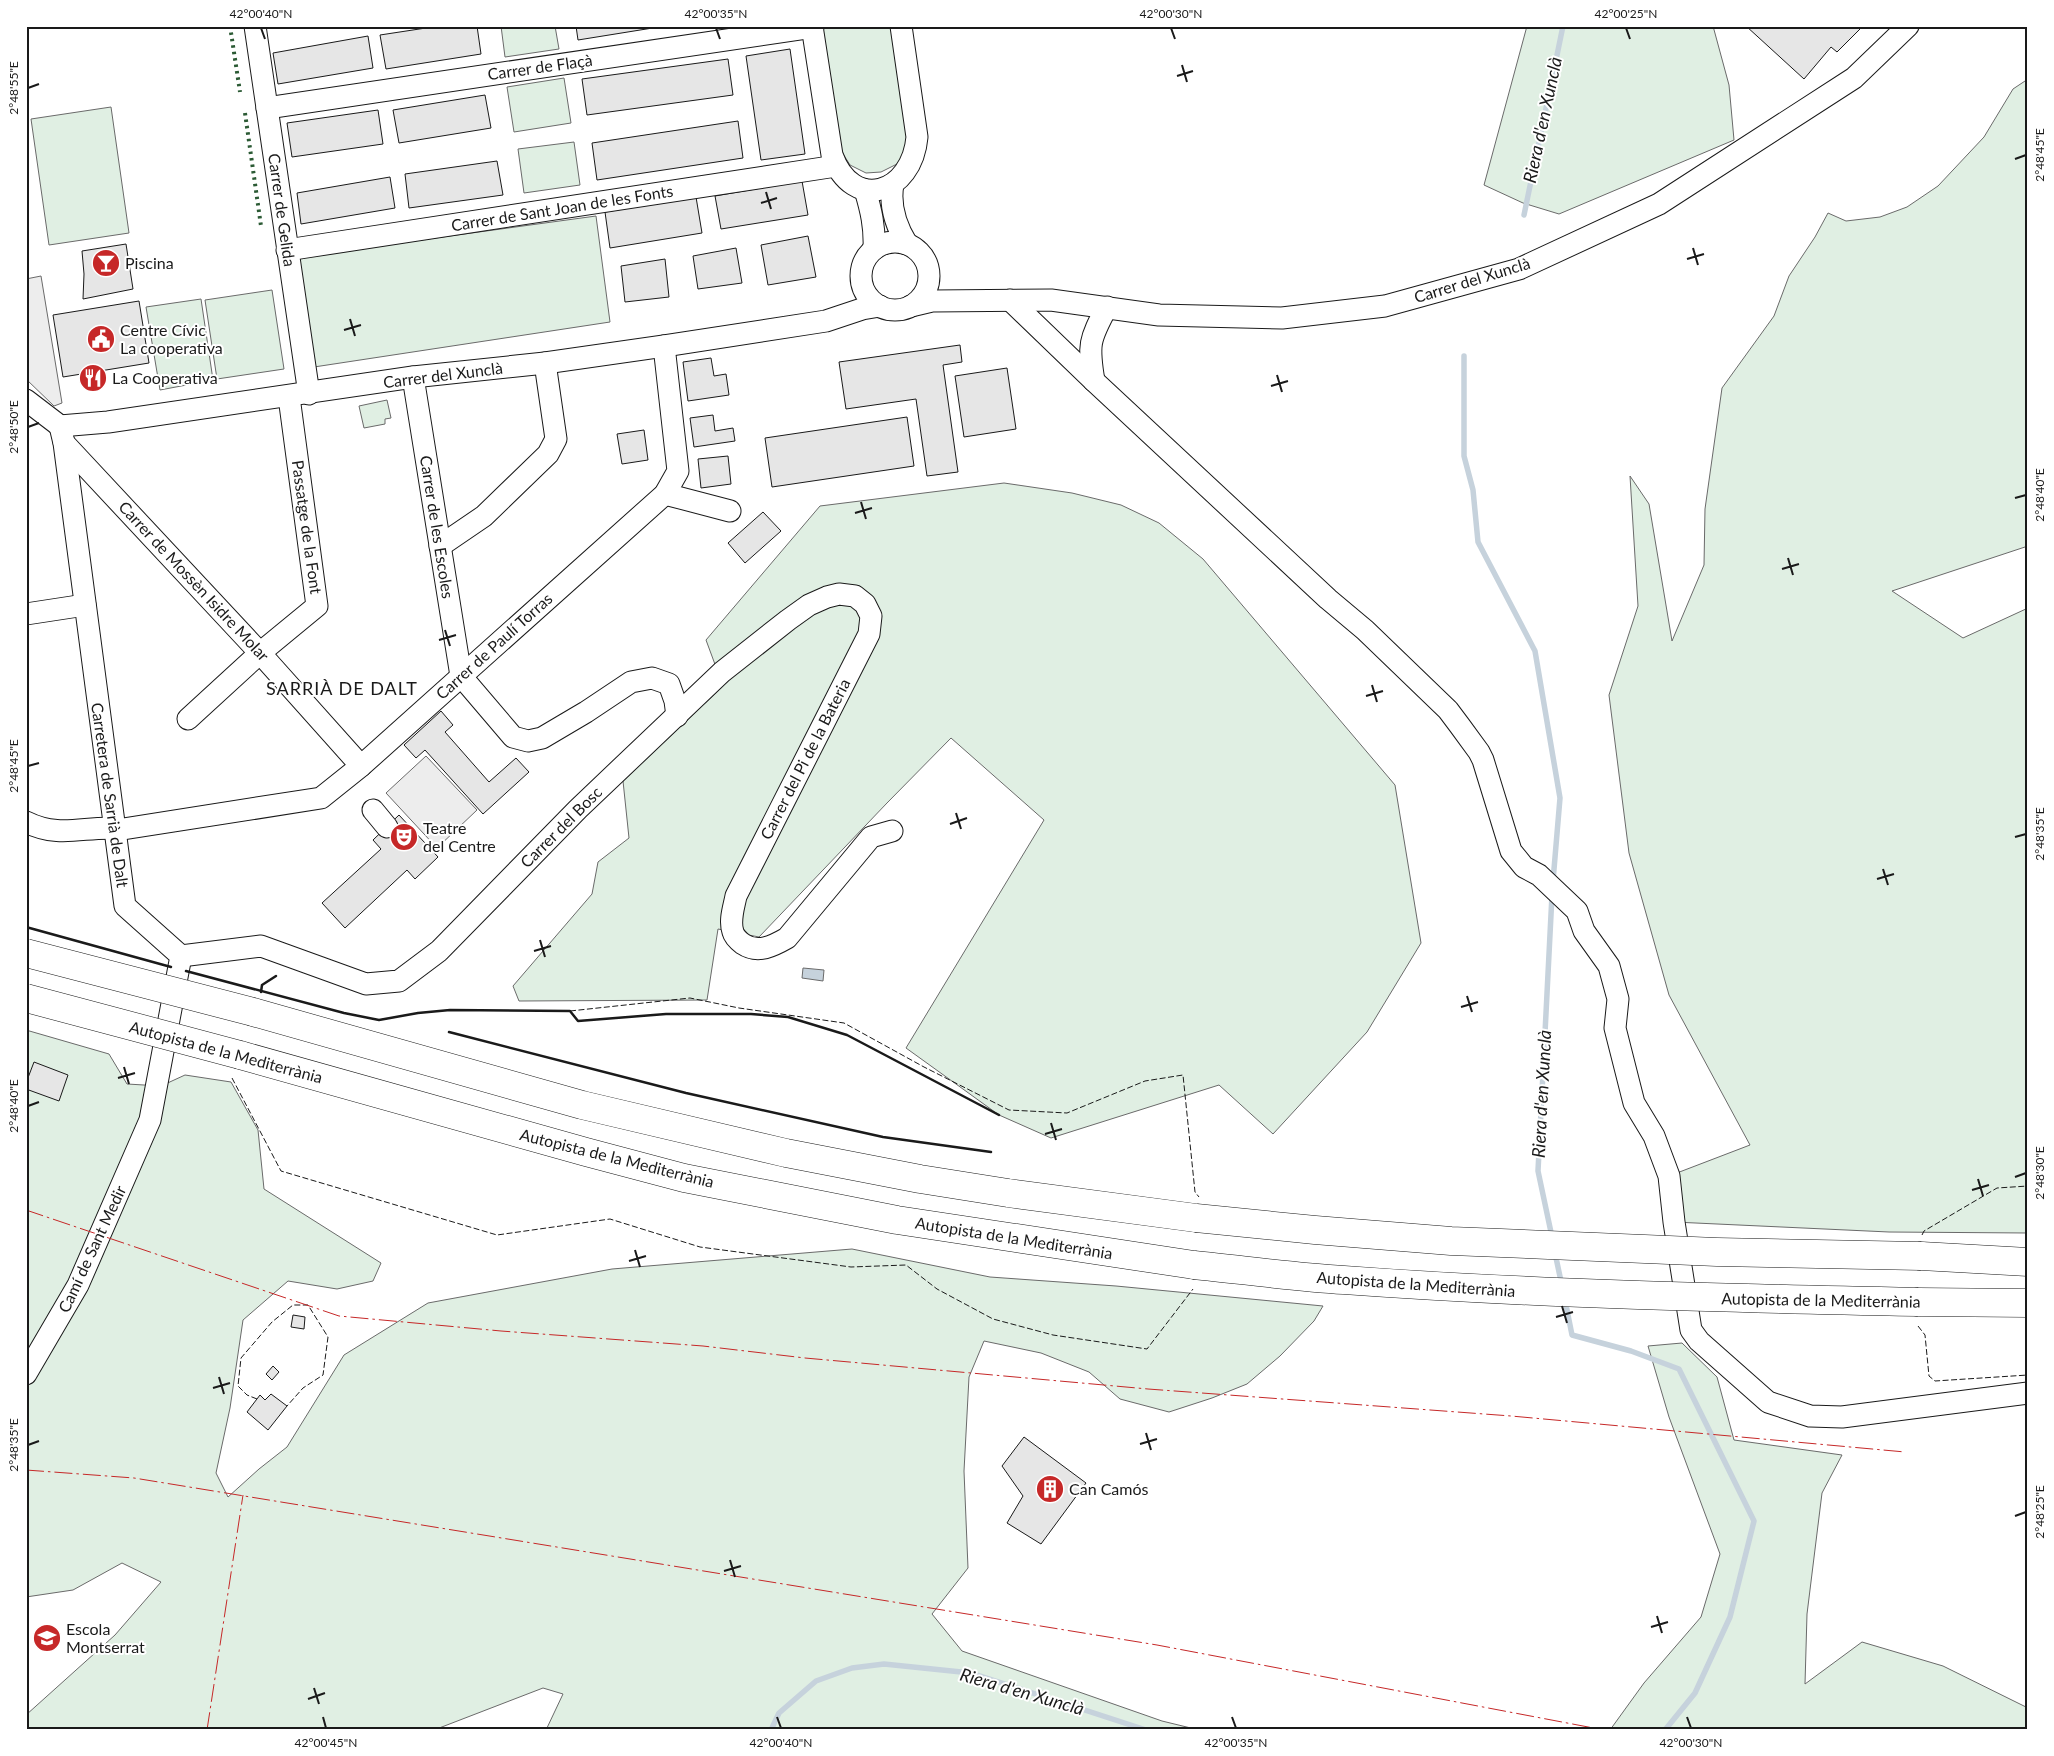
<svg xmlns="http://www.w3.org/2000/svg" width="2054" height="1756" font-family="Lato,sans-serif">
<rect width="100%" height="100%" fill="#fff"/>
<g fill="#e0efe3" stroke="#6a6a6a">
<polygon points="501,26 555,26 559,49 505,57"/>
<polygon points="822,26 895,26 909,149 899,163 881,172 866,173 850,165 840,149"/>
<polygon points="1527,26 1713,26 1729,85 1734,140 1559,214 1523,203 1484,185"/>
<polygon points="564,78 571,123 514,132 507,87"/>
<polygon points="2028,79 2028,546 1892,591 1963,638 2028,608 2028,1233 1889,1232 1674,1222 1669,1176 1750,1145 1669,995 1629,853 1609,695 1638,606 1630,476 1649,504 1672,641 1704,565 1705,509 1722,388 1774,316 1789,276 1815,237 1828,213 1846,221 1880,217 1907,207 1938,186 1984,137 2013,89"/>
<polygon points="111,107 129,233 49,245 31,119"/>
<polygon points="574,142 580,185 524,193 518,149"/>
<polygon points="596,216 610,322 314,367 296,257"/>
<polygon points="272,290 284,369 217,379 205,300"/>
<polygon points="201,299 213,380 160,390 146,307"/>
<polygon points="387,400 391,418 385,419 385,424 364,428 359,406"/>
<polygon points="1004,483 1072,493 1121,505 1159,523 1203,559 1395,785 1421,943 1367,1032 1273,1134 1219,1085 1051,1138 999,1115 906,1048 1044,820 951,738 887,803 759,937 718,929 707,1000 519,1001 513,986 592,894 598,862 629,838 623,781 723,686 706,640 820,506"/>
<polygon points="26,1030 109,1054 127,1084 161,1086 185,1075 231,1082 258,1130 264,1189 381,1263 373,1281 337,1289 288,1281 243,1320 230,1408 216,1473 228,1497 259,1469 287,1447 344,1355 428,1303 612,1269 852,1249 990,1277 1116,1286 1323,1306 1314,1321 1280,1356 1247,1384 1212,1398 1169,1412 1120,1399 1089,1372 1041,1353 984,1341 969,1377 964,1471 968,1568 932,1614 962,1651 1162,1721 1199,1730 883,1730 873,1728 841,1728 839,1730 546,1730 563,1694 543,1688 434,1730 26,1730 26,1715 115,1635 161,1582 122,1563 73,1590 26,1597"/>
<polygon points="1682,1343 1717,1377 1734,1440 1842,1455 1822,1493 1807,1614 1805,1684 1862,1642 1943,1666 2028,1708 2028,1730 1610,1730 1644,1683 1701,1617 1720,1554 1669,1417 1648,1346"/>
</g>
<g fill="#ededed" stroke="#6a6a6a">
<polygon points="41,276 62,403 54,406 26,379 26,279"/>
<polygon points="426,756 477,810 437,848 386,793"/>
</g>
<polygon fill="#c6d2dc" stroke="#6a6a6a" points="803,968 824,970 823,981 802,978"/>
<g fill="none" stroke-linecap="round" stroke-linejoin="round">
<g stroke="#c6d2dc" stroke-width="5.5">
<polyline points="1524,215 1563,26"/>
<polyline points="1464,356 1464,456 1473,490 1478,542 1535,651 1560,798 1553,881"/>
<polyline points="1552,1237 1538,1171 1552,895"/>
<polyline points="1555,1253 1562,1286"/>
<polyline points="1565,1300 1572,1335 1631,1351 1679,1369 1754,1521 1730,1617 1695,1693 1665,1730"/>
<polyline points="771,1730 779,1713 816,1681 852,1668 884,1664 971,1673 1146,1730"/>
</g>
</g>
<g fill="#e6e6e6" stroke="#1a1a1a">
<polygon points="439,26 477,26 481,54 386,69 380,35"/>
<polygon points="576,26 665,26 578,40"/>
<polygon points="1746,26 1863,26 1837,52 1831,47 1804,79"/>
<polygon points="368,36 373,68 278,84 273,53"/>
<polygon points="790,49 805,154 761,160 746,56"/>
<polygon points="728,59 733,95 587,115 582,79"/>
<polygon points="485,95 491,128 399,143 393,110"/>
<polygon points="378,110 383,144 292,157 287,123"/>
<polygon points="738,121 743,158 597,180 592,143"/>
<polygon points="497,161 503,195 409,208 405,174"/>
<polygon points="390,177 395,208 301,224 297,193"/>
<polygon points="802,181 808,215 721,229 715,196"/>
<polygon points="696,197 702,233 610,248 605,212"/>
<polygon points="808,236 816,277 768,285 761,245"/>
<polygon points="126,244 133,289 83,299 84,274 82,251"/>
<polygon points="736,248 742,283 698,289 693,256"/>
<polygon points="665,259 669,297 625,302 621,266"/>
<polygon points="139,301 149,363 63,377 53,315"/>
<polygon points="960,345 962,362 943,365 958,472 927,476 916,399 846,409 839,362"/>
<polygon points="711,358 714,376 726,374 729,395 688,401 683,362"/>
<polygon points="1007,368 1016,429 964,437 955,376"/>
<polygon points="713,415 715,431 733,428 735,441 694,447 690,418"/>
<polygon points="907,417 914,466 772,487 765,438"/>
<polygon points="644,430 648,460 622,464 617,434"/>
<polygon points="728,456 731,484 701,488 698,459"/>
<polygon points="763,512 781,531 745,563 728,543"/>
<polygon points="441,711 453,725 445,732 489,782 516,758 529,772 483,814 425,750 416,758 404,745"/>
<polygon points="399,815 438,857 415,879 407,870 345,928 322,903 381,849 373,840"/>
<polygon points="34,1062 68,1075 59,1101 26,1089 26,1083"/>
<polygon points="293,1315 305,1317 304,1329 291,1327"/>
<polygon points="273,1366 279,1372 272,1380 266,1374"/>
<polygon points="271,1394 287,1406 268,1430 247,1412 260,1395 265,1400"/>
<polygon points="1024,1437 1086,1483 1041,1544 1007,1523 1023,1496 1002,1466"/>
</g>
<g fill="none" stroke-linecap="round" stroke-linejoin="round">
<defs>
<g id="minor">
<polyline points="255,26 309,394"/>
<path d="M812 26 832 155C853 213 912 194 917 137L901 26"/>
<polyline points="267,108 813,27"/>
<path d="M893 184C889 206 896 226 907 244"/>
<path d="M865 190C871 210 875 227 874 249"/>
<circle cx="895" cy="276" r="34"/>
<polyline points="287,250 836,166"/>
<polyline points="1010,300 1094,381 1328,599 1365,630 1448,710 1460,726 1479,752 1483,760 1511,851 1524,867 1539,875 1577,911 1584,931 1609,966 1618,999 1615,1028 1634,1103 1654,1136 1669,1176 1674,1222 1691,1330 1699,1341 1768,1402 1810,1416 1842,1417 2028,1393"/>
<polyline points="911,306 932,301 1051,300 1159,315 1282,318 1385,306 1519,269 1659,204 1854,78 1908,26"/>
<polyline points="413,377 461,676"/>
<path d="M1094 381C1088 345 1089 340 1107 307"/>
<polyline points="26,400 60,426"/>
<polyline points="60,426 108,422 413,377 545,363 664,346 826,321 862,309 880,306"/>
<polyline points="64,443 260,653 361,766"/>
<polyline points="665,494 730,511"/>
<polyline points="440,546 484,516 548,454 556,439 545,363"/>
<polyline points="26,614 85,605"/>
<polyline points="461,676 513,737 528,741 542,738 586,712 631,682 652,678 669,684 675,701 677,716"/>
<polyline points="188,719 260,653 317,606 289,397"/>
<polyline points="373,810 387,827"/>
<path d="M26 822C62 840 88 824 123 829L321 798 361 766 665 494 678 471 664 346"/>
<path d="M181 956 261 946 366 984 399 981 439 951 578 809 722 672 788 620 809 605 827 597 839 594 855 596 865 604 871 616 869 634 736 896C734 907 729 920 733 932 734 936 739 941 743 944 758 954 773 946 787 938L871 837 892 831"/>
<polyline points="26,1374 78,1285 150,1120 181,956 125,906 64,443 60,426"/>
</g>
<g id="highway">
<polyline points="253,1012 582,1105 786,1153 920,1179 1008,1193 1196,1218"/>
<polyline points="240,1055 586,1152 684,1178 897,1220 1194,1265"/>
<polyline points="1921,1256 2028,1262"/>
<polyline points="1918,1302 2028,1303"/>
</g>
</defs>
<use href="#minor" stroke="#1a1a1a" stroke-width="23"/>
<use href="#highway" stroke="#1a1a1a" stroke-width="29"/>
<use href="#minor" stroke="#fff" stroke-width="21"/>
<use href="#highway" stroke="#fff" stroke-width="28"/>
<defs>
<g id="highway-bridge">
<polyline points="26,953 253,1012"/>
<polyline points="26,998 240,1055"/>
<polyline points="1196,1218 1315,1230 1451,1241 1717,1252 1921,1256"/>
<path d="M1194 1265C1244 1270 1294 1277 1344 1280 1535 1294 1726 1298 1918 1302"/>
</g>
</defs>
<use href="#highway-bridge" stroke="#1a1a1a" stroke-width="29" stroke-linecap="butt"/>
<use href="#highway-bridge" stroke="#fff" stroke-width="28"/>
<g stroke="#2b5a34" stroke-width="4" stroke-dasharray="2.5 4" stroke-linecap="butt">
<polyline points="230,26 240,92"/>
<polyline points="245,113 261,226"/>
</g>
<g stroke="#1a1a1a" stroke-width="1" stroke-dasharray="6 2.5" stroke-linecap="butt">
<polyline points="570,1011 690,998 739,1008 844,1023 924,1067 1009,1110 1067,1113 1145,1081 1183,1075 1195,1192 1199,1197"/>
<polyline points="232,1078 281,1171 497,1235 610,1219 700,1247 851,1267 906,1265 937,1289 993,1319 1053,1335 1147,1349 1193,1289"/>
<polyline points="1922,1235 1924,1231 1997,1188 2028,1186"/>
<polyline points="1918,1326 1925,1335 1929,1376 1935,1381 2028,1375"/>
<polyline points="257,1399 247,1395 238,1386 241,1358 272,1322 293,1305 308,1305 328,1337 323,1375 303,1388 287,1406"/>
</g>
<g stroke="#1a1a1a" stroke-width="2.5">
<polyline points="26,927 171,967"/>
<polyline points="186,971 344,1013 379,1020 418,1013 450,1010 570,1011 578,1021 666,1014 751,1014 788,1017 847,1035 999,1115"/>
<polyline points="261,992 262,985 276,976"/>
<polyline points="449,1032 686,1093 883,1137 991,1152"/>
</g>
<g stroke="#c62828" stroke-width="1" stroke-dasharray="18 4 2.5 4" stroke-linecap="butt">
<polyline points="26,1210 339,1316 501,1331 703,1346 805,1358 1148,1389 1511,1416 1905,1452"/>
<polyline points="26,1470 134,1478 1157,1645 1604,1730"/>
<polyline points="207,1730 243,1495"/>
</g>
</g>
<path fill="none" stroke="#1a1a1a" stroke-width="2" d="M261 28 265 39M716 28 720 39M1171 28 1175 39M1626 28 1630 39M1182 65 1187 82M1177 76 1193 71M28 88 39 84M2015 159 2026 155M766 192 771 209M761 203 777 198M1693 248 1698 265M1687 259 1704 254M350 319 355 336M344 330 361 325M1277 375 1282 392M1271 386 1288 381M28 427 39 423M2015 498 2026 495M861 502 866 519M855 513 872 508M1788 558 1793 575M1782 569 1799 564M445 630 450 646M439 640 456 635M1372 685 1377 702M1366 696 1383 691M28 766 39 763M956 813 961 829M950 824 967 818M2015 837 2026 834M1883 869 1888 885M1877 879 1894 874M540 940 545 957M534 951 551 946M1467 996 1472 1012M1461 1007 1478 1002M124 1067 129 1084M118 1078 135 1073M28 1106 39 1102M1051 1123 1056 1140M1045 1134 1062 1129M2015 1177 2026 1173M1978 1179 1983 1196M1972 1190 1989 1185M635 1250 640 1267M629 1261 646 1256M1562 1306 1567 1323M1556 1317 1573 1312M219 1377 224 1394M213 1388 230 1383M1146 1433 1151 1450M1140 1444 1157 1439M28 1445 39 1441M2015 1516 2026 1512M730 1560 735 1577M724 1571 741 1566M1657 1616 1662 1633M1651 1627 1668 1622M314 1688 319 1704M308 1699 325 1693M323 1717 326 1728M777 1717 781 1728M1232 1717 1236 1728M1687 1717 1691 1728"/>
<defs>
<symbol id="bar-disc" viewBox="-11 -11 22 22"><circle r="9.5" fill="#c62828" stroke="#fff"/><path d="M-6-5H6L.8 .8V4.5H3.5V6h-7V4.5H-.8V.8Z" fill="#fff"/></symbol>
<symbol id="civic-disc" viewBox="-11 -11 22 22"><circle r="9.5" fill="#c62828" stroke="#fff"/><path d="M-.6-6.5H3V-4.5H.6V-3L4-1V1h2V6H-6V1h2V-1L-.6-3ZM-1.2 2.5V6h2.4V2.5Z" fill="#fff"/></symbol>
<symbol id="restaurant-disc" viewBox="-11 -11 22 22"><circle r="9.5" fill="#c62828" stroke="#fff"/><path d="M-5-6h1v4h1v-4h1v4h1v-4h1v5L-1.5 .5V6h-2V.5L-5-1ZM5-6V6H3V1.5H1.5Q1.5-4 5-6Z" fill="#fff"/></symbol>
<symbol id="theatre-disc" viewBox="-11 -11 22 22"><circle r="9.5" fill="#c62828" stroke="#fff"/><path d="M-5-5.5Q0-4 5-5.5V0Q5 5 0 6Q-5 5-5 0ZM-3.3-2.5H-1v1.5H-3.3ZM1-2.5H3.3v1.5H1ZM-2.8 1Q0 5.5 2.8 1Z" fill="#fff"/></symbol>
<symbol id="building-disc" viewBox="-11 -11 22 22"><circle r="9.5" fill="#c62828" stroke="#fff"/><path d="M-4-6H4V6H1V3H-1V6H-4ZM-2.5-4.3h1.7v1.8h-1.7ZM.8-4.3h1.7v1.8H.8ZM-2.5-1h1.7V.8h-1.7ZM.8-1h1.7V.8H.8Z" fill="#fff"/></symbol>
<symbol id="school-disc" viewBox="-11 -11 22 22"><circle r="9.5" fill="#c62828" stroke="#fff"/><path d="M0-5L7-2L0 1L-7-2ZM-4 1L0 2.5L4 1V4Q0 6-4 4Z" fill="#fff"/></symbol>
</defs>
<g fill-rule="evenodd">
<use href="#bar-disc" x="90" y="247" width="32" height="32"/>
<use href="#civic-disc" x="85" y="323" width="32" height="32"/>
<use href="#restaurant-disc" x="77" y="362" width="32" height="32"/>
<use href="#theatre-disc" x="388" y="821" width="32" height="32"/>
<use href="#building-disc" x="1034" y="1473" width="32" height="32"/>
<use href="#school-disc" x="31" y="1622" width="32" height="32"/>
</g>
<g text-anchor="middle" stroke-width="4" stroke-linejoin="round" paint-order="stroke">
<g font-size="16" fill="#1a1a1a" stroke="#fff">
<text transform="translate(540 67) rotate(-8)" y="6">Carrer de Flaçà</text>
<text transform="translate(562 208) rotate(-9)" y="6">Carrer de Sant Joan de les Fonts</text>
<text transform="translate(282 210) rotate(82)" y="6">Carrer de Gelida</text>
<text transform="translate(1472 280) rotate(-17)" y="6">Carrer del Xunclà</text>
<text transform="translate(443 375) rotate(-7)" y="6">Carrer del Xunclà</text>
<text transform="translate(307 527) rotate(82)" y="6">Passatge de la Font</text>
<text transform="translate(437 527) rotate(81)" y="6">Carrer de les Escoles</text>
<text transform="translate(194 581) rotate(47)" y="6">Carrer de Mossèn Isidre Molar</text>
<text transform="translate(494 646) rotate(-42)" y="6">Carrer de Paulí Torras</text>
<text transform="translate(805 759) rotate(-63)" y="6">Carrer del Pi de la Bateria</text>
<text transform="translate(110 795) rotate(82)" y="6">Carretera de Sarrià de Dalt</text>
<text transform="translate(561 827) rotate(-45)" y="6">Carrer del Bosc</text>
<text transform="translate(226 1052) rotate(15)" y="6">Autopista de la Mediterrània</text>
<text transform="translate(617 1158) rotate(14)" y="6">Autopista de la Mediterrània</text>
<text transform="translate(1014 1238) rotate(9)" y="6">Autopista de la Mediterrània</text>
<text transform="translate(92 1249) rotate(-65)" y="6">Camí de Sant Medir</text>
<text transform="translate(1416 1284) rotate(4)" y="6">Autopista de la Mediterrània</text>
<text transform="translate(1821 1300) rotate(1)" y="6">Autopista de la Mediterrània</text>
</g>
<g font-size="16" fill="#1a1a1a" stroke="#fff" text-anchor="start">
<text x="125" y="269">Piscina</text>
<text x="120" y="336">Centre Cívic<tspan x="120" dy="18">La cooperativa</tspan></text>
<text x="112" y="384">La Cooperativa</text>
<text x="423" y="834">Teatre<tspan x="423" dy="18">del Centre</tspan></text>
<text x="1069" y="1495">Can Camós</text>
<text x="66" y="1635">Escola<tspan x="66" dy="18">Montserrat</tspan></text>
</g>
<g font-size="18" font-style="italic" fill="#1a1a1a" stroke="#fff">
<text transform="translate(1543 120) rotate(-78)" y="6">Riera d'en Xunclà</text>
<text transform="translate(1542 1094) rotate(-87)" y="6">Riera d'en Xunclà</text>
<text transform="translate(1022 1692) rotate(16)" y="6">Riera d'en Xunclà</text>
</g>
<g font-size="18" letter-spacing="1" fill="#1a1a1a" stroke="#fff">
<text x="342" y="695">SARRIÀ DE DALT</text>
</g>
</g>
<rect width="2054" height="1756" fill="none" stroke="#ffffff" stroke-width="55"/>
<rect x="28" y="28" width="1998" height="1700" fill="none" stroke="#1a1a1a" stroke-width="2"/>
<g font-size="12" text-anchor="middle" fill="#1a1a1a">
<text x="261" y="18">42°00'40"N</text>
<text x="716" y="18">42°00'35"N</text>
<text x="1171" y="18">42°00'30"N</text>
<text x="1626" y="18">42°00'25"N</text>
<text transform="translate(14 88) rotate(-90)" y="4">2°48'55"E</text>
<text transform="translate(2040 155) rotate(-90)" y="4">2°48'45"E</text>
<text transform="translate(14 427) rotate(-90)" y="4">2°48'50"E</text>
<text transform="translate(2040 495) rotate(-90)" y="4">2°48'40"E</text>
<text transform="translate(14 766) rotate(-90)" y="4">2°48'45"E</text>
<text transform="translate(2040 834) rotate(-90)" y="4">2°48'35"E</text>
<text transform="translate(14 1106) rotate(-90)" y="4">2°48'40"E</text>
<text transform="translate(2040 1173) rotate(-90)" y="4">2°48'30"E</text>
<text transform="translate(14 1445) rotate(-90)" y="4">2°48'35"E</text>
<text transform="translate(2040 1512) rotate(-90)" y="4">2°48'25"E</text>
<text x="326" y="1747">42°00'45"N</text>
<text x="781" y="1747">42°00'40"N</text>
<text x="1236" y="1747">42°00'35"N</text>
<text x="1691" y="1747">42°00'30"N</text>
</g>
</svg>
